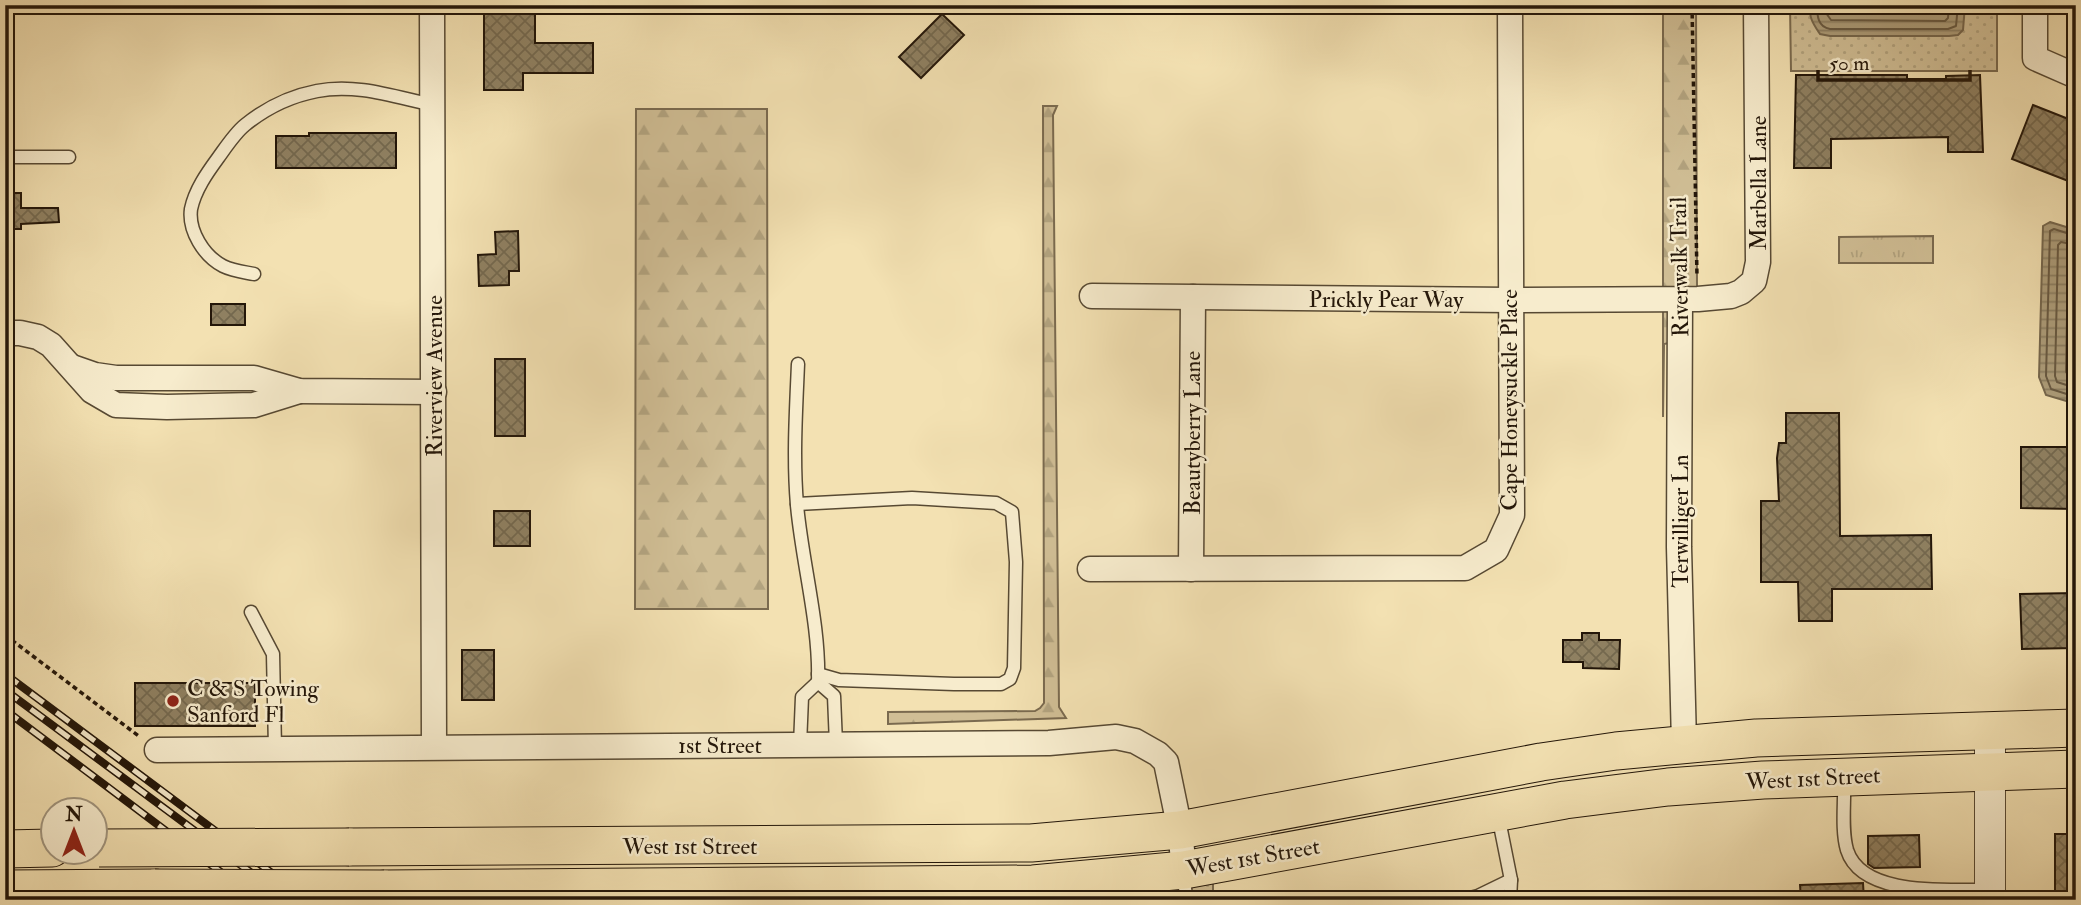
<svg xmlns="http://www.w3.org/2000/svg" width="2081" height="905" font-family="'IM FELL Double Pica',serif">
<defs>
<pattern id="grass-dots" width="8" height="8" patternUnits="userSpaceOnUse" patternTransform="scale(1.75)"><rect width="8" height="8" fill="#d0be95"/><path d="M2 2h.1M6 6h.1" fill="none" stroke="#b2a37f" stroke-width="1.8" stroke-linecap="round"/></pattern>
<pattern id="forest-firs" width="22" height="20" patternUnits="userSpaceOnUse" patternTransform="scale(1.75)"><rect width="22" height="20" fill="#d0be95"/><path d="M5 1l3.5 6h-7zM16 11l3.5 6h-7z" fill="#b2a37f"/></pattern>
<pattern id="park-tufts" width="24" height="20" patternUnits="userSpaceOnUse" patternTransform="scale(1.75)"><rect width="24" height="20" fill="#d0be95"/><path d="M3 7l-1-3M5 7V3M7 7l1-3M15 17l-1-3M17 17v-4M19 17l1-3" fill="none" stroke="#b2a37f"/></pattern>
<pattern id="water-rules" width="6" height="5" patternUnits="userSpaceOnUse" patternTransform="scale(1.75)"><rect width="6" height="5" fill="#ac9c79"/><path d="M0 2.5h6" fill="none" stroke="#8c7e61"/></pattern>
<pattern id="building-cross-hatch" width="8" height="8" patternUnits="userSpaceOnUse" patternTransform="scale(1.75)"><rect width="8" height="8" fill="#8f8061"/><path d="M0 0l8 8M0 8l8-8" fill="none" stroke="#74684e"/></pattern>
</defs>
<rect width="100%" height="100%" fill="#f3e1b2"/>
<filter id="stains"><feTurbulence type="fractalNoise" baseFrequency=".00286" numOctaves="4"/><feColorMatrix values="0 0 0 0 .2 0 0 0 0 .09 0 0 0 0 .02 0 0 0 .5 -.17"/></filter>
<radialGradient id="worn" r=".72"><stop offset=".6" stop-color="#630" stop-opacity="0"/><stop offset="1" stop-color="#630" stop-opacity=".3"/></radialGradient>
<g fill="url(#grass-dots)" stroke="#7a6a4f" stroke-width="2">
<polygon points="1790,5 1997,5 1997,71 1791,71"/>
<polygon points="1213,878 1213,900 1101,900"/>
</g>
<g fill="url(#forest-firs)" stroke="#7a6a4f" stroke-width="2">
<polygon points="1663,5 1696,5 1697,287 1669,287 1669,343 1664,344 1663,417"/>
<polygon points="1043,106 1057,106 1053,115 1059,707 1066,718 888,724 888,712 1035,711 1040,708 1044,703"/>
<polygon points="636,109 767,109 768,609 635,609"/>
</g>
<polygon fill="url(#park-tufts)" stroke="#7a6a4f" stroke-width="2" points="1933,236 1933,263 1839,263 1839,237"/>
<g fill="url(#water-rules)" stroke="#75664c" stroke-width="2">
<path d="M1812 5H1965L1963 30 1958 35 1949 36H1830L1820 34C1814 25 1807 16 1812 5Z"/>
<polygon points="2050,222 2076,230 2076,404 2046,395 2039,377 2043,226"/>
</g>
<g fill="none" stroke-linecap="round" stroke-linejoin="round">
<g stroke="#685941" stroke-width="2">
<path d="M1817 5C1817 16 1818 27 1830 29H1948L1956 26 1958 5"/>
<polyline points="1826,5 1826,13 1831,20 1945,21 1948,18 1949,5"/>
<polyline points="1837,5 1840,9 1935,10 1939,5"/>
<polyline points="2076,236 2054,229 2050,231 2046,376 2051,389 2076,397"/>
<polyline points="2076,245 2061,242 2058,245 2055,376 2057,382 2076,388"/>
<polyline points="2076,256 2070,256 2068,259 2066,372 2068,375 2076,377"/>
</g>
</g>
<g fill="url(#building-cross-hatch)" stroke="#231609" stroke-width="2">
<polygon points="484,5 535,5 535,43 593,43 593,73 523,73 523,90 484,90"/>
<polygon points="942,14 964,35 921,78 899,57"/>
<polygon points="1796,75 1907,75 1907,79 1946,79 1946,76 1980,75 1983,152 1948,152 1948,137 1831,139 1831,168 1794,168"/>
<polygon points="2033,105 2076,122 2076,184 2012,159"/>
<polygon points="309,133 396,133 396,168 276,168 276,136 309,136"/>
<polygon points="5,193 21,193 21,208 58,208 59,222 21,224 21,229 5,229"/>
<polygon points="518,231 519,271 509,271 509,285 479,286 478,255 496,254 495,232"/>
<rect x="211" y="304" width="34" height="21"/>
<rect x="495" y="359" width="30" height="77"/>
<polygon points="1786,413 1839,413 1840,536 1931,535 1932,589 1832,589 1832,621 1799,621 1798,582 1761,582 1761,501 1779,501 1777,458 1779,443 1786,443"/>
<polygon points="2021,447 2076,447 2076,509 2021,508"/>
<rect x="494" y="511" width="36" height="35"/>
<polygon points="2076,593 2076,648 2022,649 2020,594"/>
<polygon points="1582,633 1599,633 1599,640 1620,640 1619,669 1583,668 1583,662 1563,662 1563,640 1582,640"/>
<rect x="462" y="650" width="32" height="50"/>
<rect x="135" y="683" width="120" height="43"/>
<rect x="2055" y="834" width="21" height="57"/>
<polygon points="1919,835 1920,867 1874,868 1868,864 1868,836"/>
<polygon points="1863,883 1864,900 1801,900 1800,885"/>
</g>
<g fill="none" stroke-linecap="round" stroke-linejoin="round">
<defs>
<g id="service">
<polyline points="5,157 69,157"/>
<path d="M254 274C244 272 233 271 223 266 204 256 188 231 191 209 195 190 207 173 218 158 226 147 235 133 245 125 266 108 291 96 317 91 356 83 395 97 433 105"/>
<path d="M798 364C796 411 793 458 797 505 802 562 820 625 818 682"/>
<polyline points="797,504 912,498 996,503 1012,512 1016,562 1014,668 1010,679 1001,684 954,684 839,680 818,674"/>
<polyline points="251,612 273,654 275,748"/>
<polyline points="800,745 802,697 818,682 834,696 836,744"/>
<path d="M1844 780C1845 802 1841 829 1847 850 1862 898 1951 889 1989 890"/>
<polyline points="1498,815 1511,880 1510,900"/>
<polyline points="1184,874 1186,900"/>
<polyline points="1462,900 1478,896 1511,880"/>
</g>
<g id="minor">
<polyline points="432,5 434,746"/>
<polyline points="2035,5 2035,58 2076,76"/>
<polyline points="1092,296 1510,300 1698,299 1731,296 1741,292 1754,281 1758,262 1756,5"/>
<polyline points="1680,299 1679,547 1684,743"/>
<polyline points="5,333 20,333 38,337 51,345 92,391 116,405 167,407 254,405 299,391"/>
<polyline points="72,367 95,375 116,378 254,378 299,391 434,392"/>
<polyline points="1090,569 1465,568 1496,550 1512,515 1510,5"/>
<polyline points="1191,569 1193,297"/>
<polyline points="157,750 1049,743 1116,737 1135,741 1158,754 1166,762 1180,830 1184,870"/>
</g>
<polyline id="tertiary" points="1990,900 1990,731"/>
<g id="primary">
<polyline points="349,847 1031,843 1180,830 1541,762 1616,751 1756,738 2076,728"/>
<polyline points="5,849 52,848"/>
<polyline points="5,889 155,888"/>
<polyline points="384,889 1033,884 1184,870 1565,800 1668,787 1763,780 2076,769"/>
</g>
</defs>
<use href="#service" stroke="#574933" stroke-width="15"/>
<use href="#minor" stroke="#574933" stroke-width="27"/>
<use href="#tertiary" stroke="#574933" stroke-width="32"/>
<use href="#primary" stroke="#231609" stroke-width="39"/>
<g stroke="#231609" stroke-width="3.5" stroke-dasharray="5 3.5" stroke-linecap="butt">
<polyline points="1692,5 1697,277"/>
<polyline points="5,635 140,737"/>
</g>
<use href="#service" stroke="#f7eccd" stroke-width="12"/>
<use href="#minor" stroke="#f7eccd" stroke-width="24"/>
<use href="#tertiary" stroke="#f7eccd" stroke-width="30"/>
<use href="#primary" stroke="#f3e1b2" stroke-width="37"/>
<defs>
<g id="rail">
<polyline points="5,674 308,900"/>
<polyline points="5,690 288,900"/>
<polyline points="5,710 258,900"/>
</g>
</defs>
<use href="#rail" stroke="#231609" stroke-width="8"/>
<use href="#rail" stroke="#f7eccd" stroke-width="5" stroke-dasharray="16" stroke-linecap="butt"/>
<defs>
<g id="primary-bridge">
<polyline points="99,848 349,847"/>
<polyline points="155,888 384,889"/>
</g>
</defs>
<use href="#primary-bridge" stroke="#231609" stroke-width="39" stroke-linecap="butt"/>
<use href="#primary-bridge" stroke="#f3e1b2" stroke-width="37"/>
</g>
<circle fill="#8f2418" stroke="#f7eccd" stroke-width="2.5" cx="173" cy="701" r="7"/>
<g text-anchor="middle" stroke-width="5" stroke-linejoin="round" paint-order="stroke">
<g font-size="23" fill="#231609" stroke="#f7eccd">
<text transform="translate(1758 183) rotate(-90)" y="8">Marbella Lane</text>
<text transform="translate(1679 267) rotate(-91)" y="8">Riverwalk Trail</text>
<text x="1386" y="307">Prickly Pear Way</text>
<text transform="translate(434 376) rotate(-90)" y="8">Riverview Avenue</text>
<text transform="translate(1509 400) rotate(-90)" y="8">Cape Honeysuckle Place</text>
<text transform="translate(1192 433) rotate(-90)" y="8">Beautyberry Lane</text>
<text transform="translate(1680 521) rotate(-90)" y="8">Terwilliger Ln</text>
<text x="720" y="753">1st Street</text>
<text transform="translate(1813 778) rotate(-3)" y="8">West 1st Street</text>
<text x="690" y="854">West 1st Street</text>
<text transform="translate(1253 857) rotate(-10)" y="8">West 1st Street</text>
</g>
<g font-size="23" fill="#231609" stroke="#f7eccd" text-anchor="start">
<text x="187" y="696">C &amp; S Towing<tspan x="187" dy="26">Sanford Fl</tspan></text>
</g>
</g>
<rect width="2081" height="905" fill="none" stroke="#f3e1b2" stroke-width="28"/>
<rect x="7" y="7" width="2067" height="891" fill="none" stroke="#231609" stroke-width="3.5"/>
<rect x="14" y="14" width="2053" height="877" fill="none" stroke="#231609" stroke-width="2"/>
<g transform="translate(74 831)"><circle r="33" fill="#f7eccd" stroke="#a2967f" stroke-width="2"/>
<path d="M0-5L12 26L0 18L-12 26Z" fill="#8f2418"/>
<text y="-10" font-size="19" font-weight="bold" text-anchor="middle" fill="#231609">N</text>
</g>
<path d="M1818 70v10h152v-10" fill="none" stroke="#231609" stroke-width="3.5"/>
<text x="1829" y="70" font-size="21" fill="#231609" stroke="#f7eccd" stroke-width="5" paint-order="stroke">50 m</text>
<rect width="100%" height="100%" filter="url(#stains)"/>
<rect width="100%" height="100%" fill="url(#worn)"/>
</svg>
